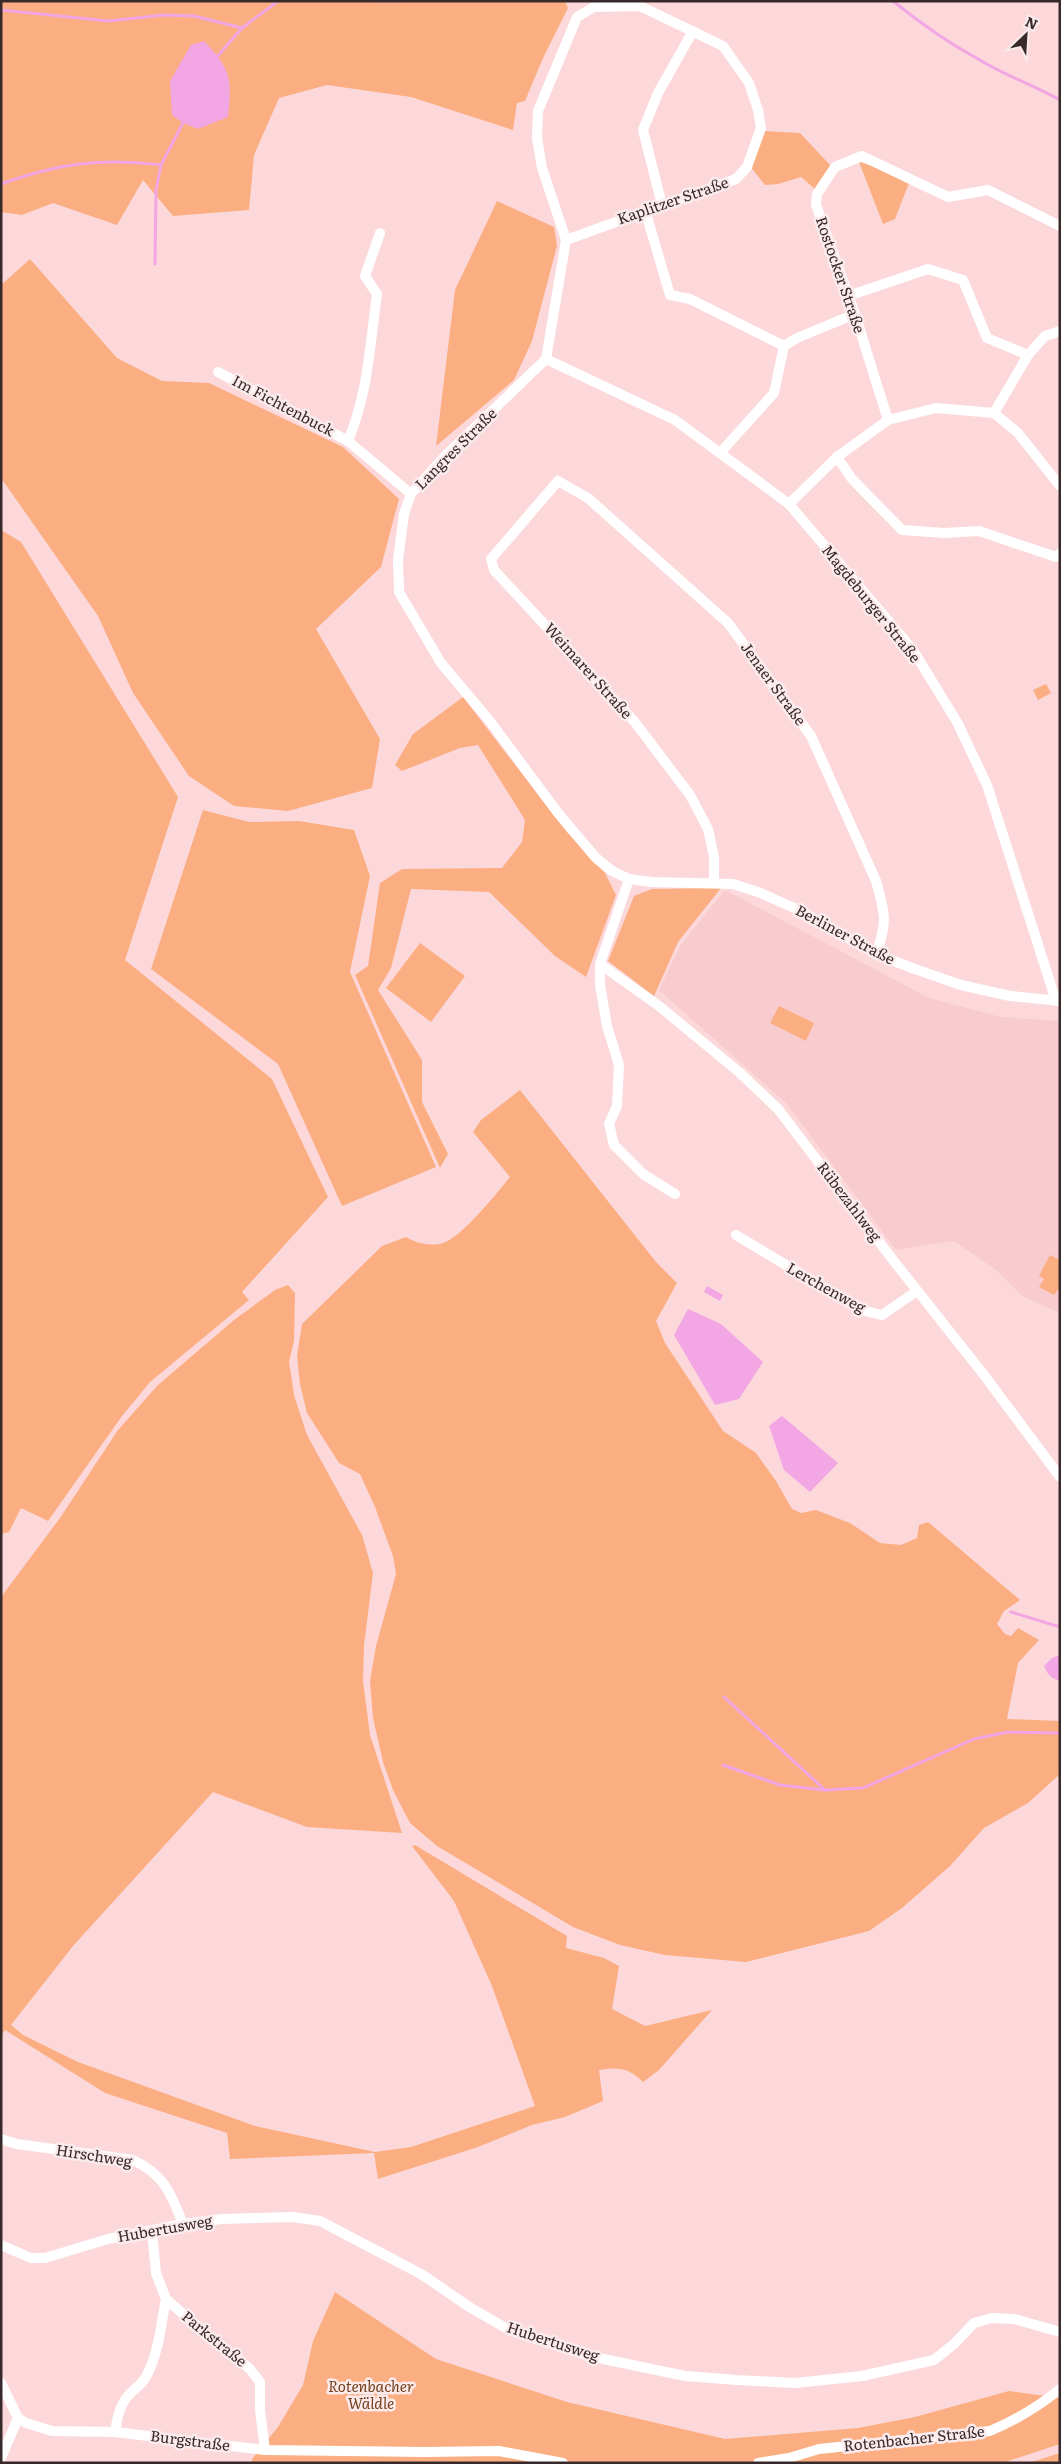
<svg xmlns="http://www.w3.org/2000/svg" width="1061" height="2464" font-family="Literata,serif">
<rect width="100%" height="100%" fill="#fdd8db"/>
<polygon fill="#f8cbcf" points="725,890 929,998 1001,1017 1060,1021 1060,1313 1022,1296 996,1270 954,1241 896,1250 786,1103 659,990 680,946"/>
<g fill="#fbae81">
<polygon points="1,1 565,1 568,8 543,58 525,101 517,103 513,130 411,97 327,85 279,98 254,155 249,210 173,216 143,180 117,225 53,203 22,215 1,212"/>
<polygon points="763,131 800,133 831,166 815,189 801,177 778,184 765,185 750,166"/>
<polygon points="859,162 876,167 909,183 895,219 883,224"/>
<polygon points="497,201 554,227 557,246 532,341 514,380 436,446 455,290"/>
<polygon points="30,259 117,358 162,381 209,383 343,447 399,499 381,567 316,629 380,739 372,788 288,811 234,806 189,776 133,693 98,616 1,478 1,285"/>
<polygon points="1,530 21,542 178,797 125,960 272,1079 328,1197 242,1292 249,1300 150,1382 122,1416 48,1521 21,1508 9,1532 2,1534"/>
<polygon points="1046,684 1051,693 1038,700 1033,690"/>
<polygon points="463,697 566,831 605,873 616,895 586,977 555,956 489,892 411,889 391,968 378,990 422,1060 422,1102 448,1154 440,1168 355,975 368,966 380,883 402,869 502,868 522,842 525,820 478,745 460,748 402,771 395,765 413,734"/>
<polygon points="203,810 249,822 299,821 354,830 370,876 350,972 436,1167 342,1206 278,1064 151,969"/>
<polygon points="721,888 678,942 654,996 608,961 634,896 652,889"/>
<polygon points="420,943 465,976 431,1022 386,988"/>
<polygon points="779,1006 814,1023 806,1041 770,1023"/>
<path d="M520 1090 656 1262 677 1283 656 1321 665 1343 723 1431 756 1453 776 1481 792 1509 801 1513 816 1510 850 1523 880 1543 901 1545 917 1538 919 1525 928 1522 1020 1600 1004 1611 997 1624 1005 1634 1011 1636 1018 1628 1039 1640 1018 1663 1007 1719 1060 1721V1774L1028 1803 984 1828 950 1866 902 1908 869 1931 746 1962 665 1955 620 1945 573 1927 437 1846 410 1823 393 1790 383 1762 373 1718 370 1681 376 1646 396 1574 393 1556 375 1507 360 1474 339 1463 307 1413 300 1384 297 1356 302 1324 382 1246 406 1237C415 1243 432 1247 443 1243 462 1237 497 1193 510 1177L473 1132 481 1120Z"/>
<polygon points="1050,1255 1060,1260 1060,1287 1054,1295 1039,1287 1044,1279 1039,1276"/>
<path d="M288 1285 295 1293 294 1341 289 1362 294 1395 307 1435 362 1535 373 1573 364 1646 363 1681 370 1735 402 1833 307 1827 213 1792 73 1946 11 2025 23 2035 78 2062 255 2126 375 2152 411 2147 535 2106 492 1986 454 1901 412 1846 415 1845 567 1936 566 1948 604 1958 619 1966 612 2009 645 2026 712 2010 659 2070 643 2082C628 2067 618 2067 599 2070L603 2101 565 2117 532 2125 478 2147 378 2179 374 2153 230 2159 227 2133 105 2093 5 2030 1 2036V1597L60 1518 118 1430 158 1385 234 1320 275 1290Z"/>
<polygon points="335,2292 436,2359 567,2402 725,2439 858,2428 915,2417 1009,2391 1060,2398 1060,2444 1002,2463 252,2463 252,2459 278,2427 303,2385 313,2341"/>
<polygon points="1060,2453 1060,2463 1029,2463"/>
</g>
<g fill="#f2a6e3">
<path d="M204 41C231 69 232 79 228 117L198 129 183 123 172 115 170 81 191 45Z"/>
<polygon points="707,1286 723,1295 720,1301 704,1292"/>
<polygon points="688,1309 721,1324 763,1362 739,1399 715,1405 674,1335"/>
<polygon points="782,1416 838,1463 810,1492 784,1470 769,1426"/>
<path d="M1060 1655V1680C1051 1680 1047 1673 1044 1666L1052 1658Z"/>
</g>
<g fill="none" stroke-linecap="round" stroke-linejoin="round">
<g stroke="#f2a6e3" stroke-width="3">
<polyline points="376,1 401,1"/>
<path d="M893 1C920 23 947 42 978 59 1004 75 1033 85 1060 100"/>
<polyline points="1,10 108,21 164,15 194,16 242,28 278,1"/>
<polyline points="216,58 242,28"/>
<path d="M1 184C60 163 99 158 161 165"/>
<polyline points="155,264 156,190 161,165 184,121"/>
<polyline points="1011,1612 1060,1627"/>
<polyline points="724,1697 825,1790"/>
<polyline points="723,1765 780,1785 825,1790 863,1788 974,1739 1008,1732 1060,1733"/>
</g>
<g stroke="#fff" stroke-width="10">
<polyline points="662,205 643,130 658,93 693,31"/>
<polyline points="645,210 670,295 690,299 784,346 774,393 720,453"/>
<polyline points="566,240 736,179 747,167 761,128 758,110 749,83 723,46 640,6 594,7 577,17 538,111 537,138 542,168 566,240 546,359 444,457 411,494 404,514 398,560 399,592 441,663 489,720 558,813 596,858 612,871 629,879 651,882 733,884 758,892 801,911 876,954 912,968 961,985 1010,996 1060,1001"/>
<polyline points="848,296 928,269 963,280 987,338 1028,355"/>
<polyline points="784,346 797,338 855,314"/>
<polyline points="546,359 675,420 789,504 913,650 957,722 987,785 1056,1001"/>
<polyline points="218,372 348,441 411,494"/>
<polyline points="994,413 1028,355 1045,336 1060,331"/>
<polyline points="888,420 855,314 816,205 817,194 835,167 862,156 948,197 988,190 1060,226"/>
<path d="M348 441C368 394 370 344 377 294L365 276 380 233"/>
<polyline points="837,457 852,479 902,530 944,533 979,531 1056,557 1060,553"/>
<polyline points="789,504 837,457 888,420 936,408 994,413 1018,433 1060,486"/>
<polyline points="629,879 600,964 600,985 607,1026 619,1065 617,1106 609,1124 614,1145 643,1174 675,1194"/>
<path d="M714 882V857L708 829 690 795 634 721 494 570 491 559 558 481 588 498 728 623 811 736 876 881C885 913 888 922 876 954"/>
<polyline points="600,964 659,1006 739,1072 778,1109 893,1260 984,1375 1060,1477"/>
<polyline points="736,1235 861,1310 882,1315 917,1291"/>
<path d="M1 2139 17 2144 133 2160C165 2175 171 2194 183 2224"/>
<polyline points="152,2232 156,2273 166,2299 204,2332 250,2369 260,2382 260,2410 265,2450"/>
<polyline points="1,2245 31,2258 45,2258 108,2239 183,2224 222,2219 293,2217 320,2221 421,2274 471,2308 511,2331 589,2356 685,2376 737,2380 795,2383 862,2376 934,2360 954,2344 974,2323 992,2318 1014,2319 1060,2332"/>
<polyline points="1,2383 18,2418 26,2423 52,2431 115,2432 265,2450 425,2452 499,2451 563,2463"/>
<path d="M115 2432C117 2420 119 2406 128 2396 134 2389 141 2385 146 2377 159 2353 161 2324 166 2299"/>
<polyline points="1,2458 18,2418"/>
<path d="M758 2463 789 2458 819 2449 990 2431C1016 2420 1038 2407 1060 2389"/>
</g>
</g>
<g text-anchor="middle" stroke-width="5" stroke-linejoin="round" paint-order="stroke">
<g font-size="15" fill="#382a2b" stroke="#fbebec">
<text transform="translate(673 201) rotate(-19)" y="5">Kaplitzer Straße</text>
<text transform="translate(840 275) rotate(71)" y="5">Rostocker Straße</text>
<text transform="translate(283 406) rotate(28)" y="5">Im Fichtenbuck</text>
<text transform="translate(456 449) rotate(-45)" y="5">Langres Straße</text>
<text transform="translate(871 604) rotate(51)" y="5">Magdeburger Straße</text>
<text transform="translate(588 671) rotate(48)" y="5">Weimarer Straße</text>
<text transform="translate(773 684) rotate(54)" y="5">Jenaer Straße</text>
<text transform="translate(845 935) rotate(28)" y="5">Berliner Straße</text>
<text transform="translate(849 1202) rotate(53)" y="5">Rübezahlweg</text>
<text transform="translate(826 1288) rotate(29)" y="5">Lerchenweg</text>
<text transform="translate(94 2156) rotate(9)" y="5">Hirschweg</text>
<text transform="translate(165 2229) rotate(-10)" y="5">Hubertusweg</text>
<text transform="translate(214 2339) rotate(39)" y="5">Parkstraße</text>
<text transform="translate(553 2342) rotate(18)" y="5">Hubertusweg</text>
<text transform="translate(914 2439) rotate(-6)" y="5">Rotenbacher Straße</text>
<text transform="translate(190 2441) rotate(7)" y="5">Burgstraße</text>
</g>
<g font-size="15" font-style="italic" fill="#743e1a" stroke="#fbebec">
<text x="371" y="2392">Rotenbacher<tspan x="371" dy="17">Wäldle</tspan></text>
</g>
</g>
<rect width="1061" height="2464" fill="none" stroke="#382a2b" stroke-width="5"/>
<g transform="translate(1026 35) rotate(25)" stroke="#fbebec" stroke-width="4" paint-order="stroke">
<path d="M0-4L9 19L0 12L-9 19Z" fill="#382a2b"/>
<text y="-8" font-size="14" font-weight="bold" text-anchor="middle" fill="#382a2b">N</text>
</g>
</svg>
